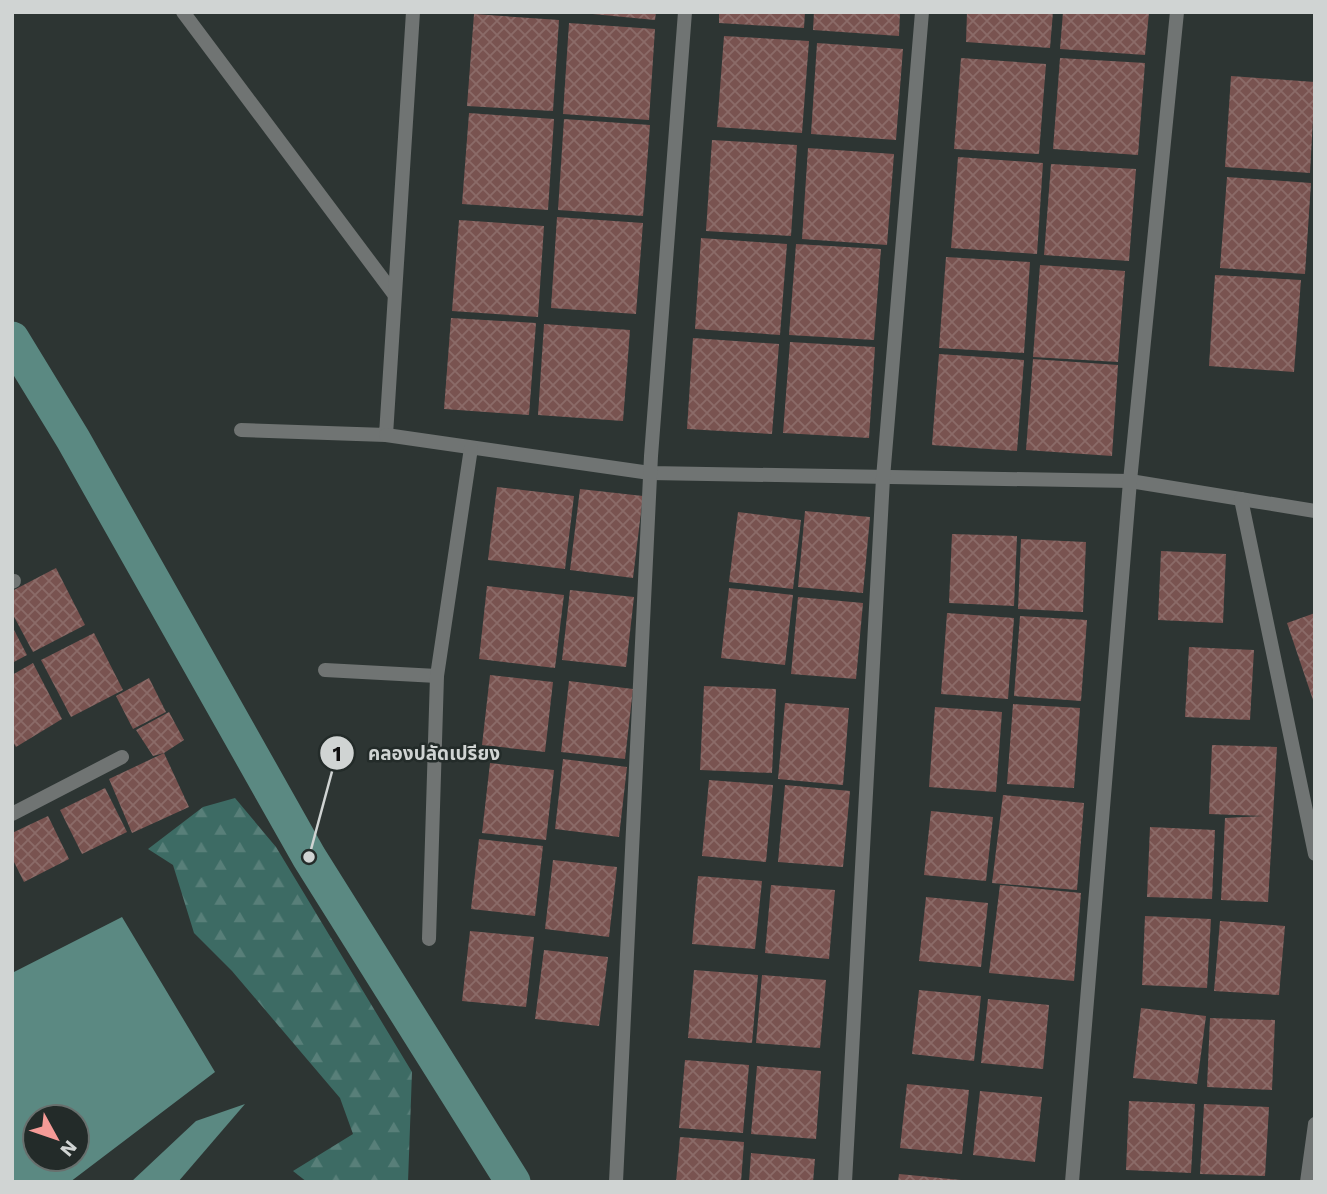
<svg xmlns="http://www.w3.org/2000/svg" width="1327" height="1194" font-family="'Work Sans','Noto Sans Thai',sans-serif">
<defs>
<pattern id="forest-firs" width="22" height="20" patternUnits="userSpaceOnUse" patternTransform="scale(1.75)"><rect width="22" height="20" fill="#3d6b64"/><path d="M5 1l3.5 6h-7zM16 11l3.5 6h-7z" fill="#587f79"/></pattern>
<pattern id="building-cross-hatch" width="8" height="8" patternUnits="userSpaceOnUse" patternTransform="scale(1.75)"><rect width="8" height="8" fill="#795350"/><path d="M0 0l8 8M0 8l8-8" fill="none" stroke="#8b6b68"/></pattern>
</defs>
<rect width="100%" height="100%" fill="#2d3533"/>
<polygon fill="url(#forest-firs)" points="235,798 276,847 412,1072 408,1182 307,1182 293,1171 353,1134 340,1098 232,971 194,933 173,865 148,849 203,807"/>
<g fill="#5b8982" fill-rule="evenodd">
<path d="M122 917 215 1072 70 1182H12V973ZM35 1117H77V1159H35Z"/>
<polygon points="245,1104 178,1182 131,1182 196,1121"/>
</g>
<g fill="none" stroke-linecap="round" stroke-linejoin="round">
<polyline stroke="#5b8982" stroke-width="35" points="12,339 73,439 309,857 513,1182"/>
</g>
<g fill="url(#building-cross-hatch)">
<polygon points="572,12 656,12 655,20"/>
<polygon points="719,12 805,12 804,28 719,23"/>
<polygon points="814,12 900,12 899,36 813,30"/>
<polygon points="967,12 1053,12 1050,48 966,42"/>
<polygon points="1063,12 1149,12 1145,55 1060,49"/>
<polygon points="474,14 559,20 553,111 467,106"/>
<polygon points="569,23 655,29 649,120 563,114"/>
<polygon points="724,36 809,41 802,133 717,127"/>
<polygon points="817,43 903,49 896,140 811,134"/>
<polygon points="961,58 1046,64 1039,154 954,149"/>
<polygon points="1060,58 1145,63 1138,155 1053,149"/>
<polygon points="1231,76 1315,82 1310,173 1225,167"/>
<polygon points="469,113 554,119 548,210 462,204"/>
<polygon points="564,119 650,125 643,216 558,210"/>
<polygon points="712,140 797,145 791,236 706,231"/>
<polygon points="808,148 894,154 887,245 802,239"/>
<polygon points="958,157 1043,163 1037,254 951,248"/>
<polygon points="1051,164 1136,169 1129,261 1044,255"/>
<polygon points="1227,177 1311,183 1305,274 1220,268"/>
<polygon points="557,217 643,223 636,314 551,308"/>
<polygon points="459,220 544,226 538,317 452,311"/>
<polygon points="701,238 787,244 780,335 695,329"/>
<polygon points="796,244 881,249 874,340 789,335"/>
<polygon points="946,257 1030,262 1024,353 939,348"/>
<polygon points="1040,265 1125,271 1118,362 1033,357"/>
<polygon points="1215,275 1301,280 1294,372 1209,366"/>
<polygon points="451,318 536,323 529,415 444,409"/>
<polygon points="544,324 630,330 623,421 538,415"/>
<polygon points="693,338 779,344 772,434 687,429"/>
<polygon points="790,342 875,347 869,438 783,433"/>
<polygon points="939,354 1024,360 1017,451 932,445"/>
<polygon points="1033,359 1118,365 1112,456 1026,450"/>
<polygon points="497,487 574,496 565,569 488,560"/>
<polygon points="580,489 643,496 633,578 570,570"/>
<polygon points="805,511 870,517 863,593 798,587"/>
<polygon points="738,512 801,520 793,589 729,582"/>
<polygon points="952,534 1017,536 1014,606 949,603"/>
<polygon points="1021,539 1086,542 1083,612 1018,609"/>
<polygon points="1161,551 1226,554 1223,623 1158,620"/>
<polygon points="56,568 85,625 33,652 12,613 12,591"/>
<polygon points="487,586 564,595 555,668 479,659"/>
<polygon points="729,588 793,595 785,665 721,658"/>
<polygon points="570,590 634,597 626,667 562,660"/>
<polygon points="798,597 863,603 856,679 791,674"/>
<polygon points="947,613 1014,618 1008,699 941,694"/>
<polygon points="1315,613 1315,703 1314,703 1287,623"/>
<polygon points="1020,616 1087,620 1081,701 1014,696"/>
<polygon points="12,626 27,655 12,663"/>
<polygon points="94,633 123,690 71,717 41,660"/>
<polygon points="1189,647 1254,650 1250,720 1185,717"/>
<polygon points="33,663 62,719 16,747 12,740 12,675"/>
<polygon points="490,675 553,682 545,752 482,745"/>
<polygon points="149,678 166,712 133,729 116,696"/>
<polygon points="569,681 633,689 625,759 561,752"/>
<polygon points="704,686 776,689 772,773 700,770"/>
<polygon points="785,703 849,708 843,785 778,779"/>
<polygon points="1013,704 1080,708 1074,788 1007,784"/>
<polygon points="935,707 1002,712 996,792 929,787"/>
<polygon points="169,712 184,740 164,753 189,807 132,833 109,779 164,753 153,756 136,730"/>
<polygon points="1212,745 1277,747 1268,902 1221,900 1225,818 1264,816 1209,814"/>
<polygon points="563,759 627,767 619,837 555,829"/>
<polygon points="490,763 554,770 546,840 482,833"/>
<polygon points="709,780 773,785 766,862 702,856"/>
<polygon points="785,785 850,791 843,867 778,862"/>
<polygon points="105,788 127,832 82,854 60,810"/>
<polygon points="1003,795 1084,803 1077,890 992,883"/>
<polygon points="931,811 993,817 986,881 924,875"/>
<polygon points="48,816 69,859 24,882 12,858 12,833"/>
<polygon points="1150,827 1215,830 1212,899 1147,897"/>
<polygon points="479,839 543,846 535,916 471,909"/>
<polygon points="553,860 617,867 609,937 545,929"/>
<polygon points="698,876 762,881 755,949 692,944"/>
<polygon points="771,885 835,890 829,959 765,953"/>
<polygon points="1000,885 1081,893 1074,981 989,973"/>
<polygon points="926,897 988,903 981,967 919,961"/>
<polygon points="1145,916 1211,919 1207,988 1142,985"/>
<polygon points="1220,921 1285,926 1279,995 1214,991"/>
<polygon points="470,931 534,937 526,1007 462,1001"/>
<polygon points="544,950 608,957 599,1026 535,1019"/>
<polygon points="694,970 758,975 752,1043 688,1038"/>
<polygon points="762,975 826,980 820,1048 756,1043"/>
<polygon points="919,990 981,996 974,1061 912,1054"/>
<polygon points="988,999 1049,1005 1043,1069 981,1063"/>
<polygon points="1141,1008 1206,1016 1197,1084 1133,1078"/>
<polygon points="1210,1018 1275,1020 1272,1090 1207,1087"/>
<polygon points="685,1060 749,1065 743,1133 679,1128"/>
<polygon points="757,1066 821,1071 816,1139 751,1134"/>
<polygon points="907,1084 969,1090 962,1154 900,1148"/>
<polygon points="980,1091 1042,1097 1035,1162 973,1155"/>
<polygon points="1129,1101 1195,1104 1191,1173 1126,1170"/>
<polygon points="1204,1104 1269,1107 1265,1176 1200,1174"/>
<polygon points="680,1137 744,1142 741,1182 676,1182"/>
<polygon points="751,1153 815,1159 813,1182 749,1182"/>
<polygon points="899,1174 961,1180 961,1182 898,1182"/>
</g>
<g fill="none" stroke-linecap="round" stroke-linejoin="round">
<g stroke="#707473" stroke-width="14">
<polyline points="183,12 394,294"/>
<polyline points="241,430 386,435 413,12"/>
<polyline points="386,435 650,473 1130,481 1315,511"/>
<polyline points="1241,499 1315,854"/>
<polyline points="12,582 14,581"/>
<polyline points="325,670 437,676"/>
<polyline points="12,814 122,757"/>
<polyline points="429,939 437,676 471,448"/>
<polyline points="616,1182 651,456 685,12"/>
<polyline points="845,1182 883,478 922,12"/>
<polyline points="1072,1182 1130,481 1177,12"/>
<polyline points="1307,1182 1315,1124"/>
</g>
</g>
<path fill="none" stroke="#d0d4d3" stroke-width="2.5" d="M309 857L337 753"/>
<g fill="#d0d4d3" stroke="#232b29" stroke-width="2.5">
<circle cx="309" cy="857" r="7"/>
<circle cx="337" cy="753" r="18"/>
</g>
<g font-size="21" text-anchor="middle" font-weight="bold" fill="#111">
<text x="337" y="761">1</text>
</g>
<g font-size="19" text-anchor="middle" font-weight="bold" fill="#d0d4d3" stroke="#232b29" stroke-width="5" stroke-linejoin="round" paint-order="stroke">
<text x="434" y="760">คลองปลัดเปรียง</text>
</g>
<rect width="1327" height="1194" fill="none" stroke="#d0d4d3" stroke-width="28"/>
<g transform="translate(56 1138) rotate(130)"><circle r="33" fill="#232b29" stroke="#686f6d" stroke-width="2"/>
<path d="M0-5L12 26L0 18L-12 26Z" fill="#f59b97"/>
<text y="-10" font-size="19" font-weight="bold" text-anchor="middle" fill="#d0d4d3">N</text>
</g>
</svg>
